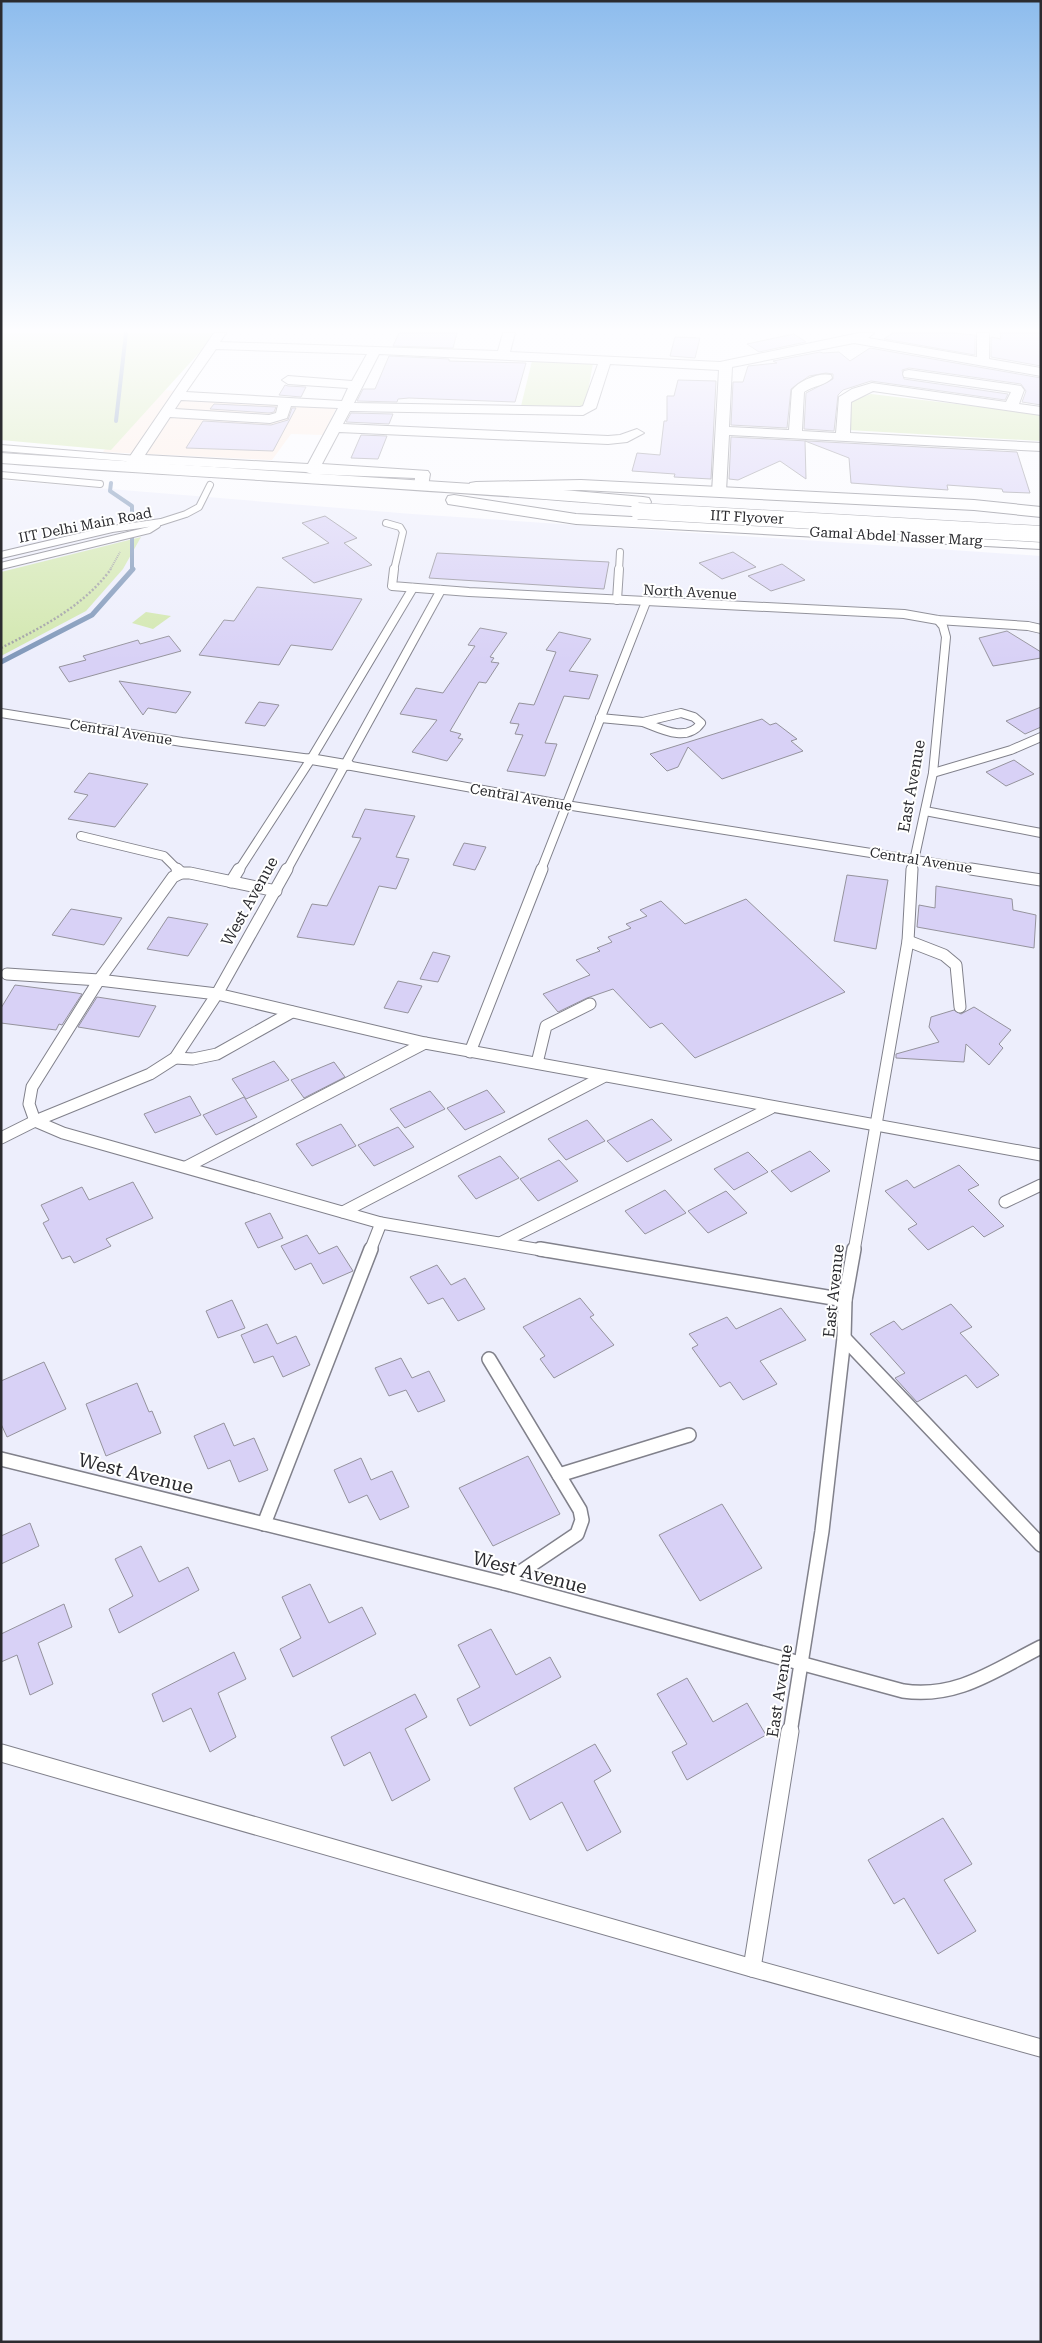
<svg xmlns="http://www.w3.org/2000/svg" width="1042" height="2343" font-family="'Roboto Serif',serif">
<rect width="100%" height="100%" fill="#fafafe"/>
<polygon fill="#feece2" points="146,389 271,397 340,400 323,435 291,434 272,460 103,452"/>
<polygon fill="#edeefc" points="1,480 412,514 1041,556 1041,2342 1,2342"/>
<g fill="#d2e7af">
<polygon points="1,333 217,333 111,450 1,440"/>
<polygon points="532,361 593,363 585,409 521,406"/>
<polygon points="871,394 1041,414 1041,441 848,430 848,402"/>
<polygon points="141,537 123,569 86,611 1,656 1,572"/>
<polygon points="146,612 171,616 153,629 132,623"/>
</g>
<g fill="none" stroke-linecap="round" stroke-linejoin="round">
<g stroke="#8098ba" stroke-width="4">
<polyline points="116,421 126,333"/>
<polyline points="111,483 110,491 132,506 132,570"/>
</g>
<polyline stroke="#8098ba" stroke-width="5" points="1,662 92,615 133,569"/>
</g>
<g fill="#d8d1f6" stroke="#95939d">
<polygon points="399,333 457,333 453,348 393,346"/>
<polygon points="893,333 953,333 975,335 975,355 884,339"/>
<polygon points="1000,333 1041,333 1041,366 991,357 991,337 1001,339"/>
<polygon points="794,334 806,342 759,352 747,344"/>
<polygon points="675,337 700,338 695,358 670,356"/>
<polygon points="870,348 1041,378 1041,405 1022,402 1026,391 1021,384 909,368 902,370 904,379 1008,394 1005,400 871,381 843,390 838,395 834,431 804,429 806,393 833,379 833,374 826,373 809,376 791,389 787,428 731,425 733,382 743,382 748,366 777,363 773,361 820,352 823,353 839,352 850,361"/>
<polygon points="389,356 449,359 449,361 526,363 515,402 409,398 398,399 397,402 357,401 363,389 375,389"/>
<polygon points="678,380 716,381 711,479 674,477 675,474 632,471 637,453 660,455 664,421 667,421 667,396 674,396"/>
<polygon points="285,385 288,386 306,387 301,397 279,395"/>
<polygon points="214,404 276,407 274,412 269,413 210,409"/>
<polygon points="292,408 296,408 273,451 186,448 203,421 271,425 288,420"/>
<polygon points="351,413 393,414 389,424 346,422"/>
<polygon points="361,435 387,436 378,459 351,458"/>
<polygon points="731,437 1017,452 1030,493 1003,492 1002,489 947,485 948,490 851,483 849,458 805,441 806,479 780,461 738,480 729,479"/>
<polygon points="325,516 357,538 344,543 372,565 314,583 282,558 329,543 302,523"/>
<polygon points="733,552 756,567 722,579 699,563"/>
<polygon points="437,553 609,562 604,589 429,578"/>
<polygon points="782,564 805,580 771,591 748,576"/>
<polygon points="257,587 362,599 332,650 291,645 279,665 199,655 224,620 234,621"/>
<polygon points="480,628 507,633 490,657 494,658 491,662 499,663 486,683 479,682 450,731 461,734 458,738 463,739 447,761 412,752 437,720 400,714 416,688 443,693 475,646 468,645"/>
<polygon points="1007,631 1041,652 1041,658 993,666 979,638"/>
<polygon points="559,632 591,639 569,671 598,675 589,699 564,696 545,743 557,744 545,776 507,771 523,735 515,734 519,724 510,723 519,703 534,705 556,652 546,650"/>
<polygon points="169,636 181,651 69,682 59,667 86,660 83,656 138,640 140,644"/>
<polygon points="119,681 191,692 176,713 148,708 143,715"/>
<polygon points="259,702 279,705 265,726 245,723"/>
<polygon points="1041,707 1041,727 1025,734 1006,721"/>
<polygon points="762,719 770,725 776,723 797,739 791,741 803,751 722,779 688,747 678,767 667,771 650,754"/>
<polygon points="1014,760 1034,774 1006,786 986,772"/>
<polygon points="89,773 148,784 115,827 68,819 88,795 74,792"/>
<polygon points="365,809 415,816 396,857 409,859 396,889 379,886 354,945 297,937 312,904 327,906 361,838 352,837"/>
<polygon points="464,843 486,847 475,870 453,865"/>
<polygon points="847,875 888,880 876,949 834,941"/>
<polygon points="936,886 1012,899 1013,910 1036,915 1034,948 917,927 919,905 935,908"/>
<polygon points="746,899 845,992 695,1058 662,1023 650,1028 613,989 587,998 558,1012 543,994 590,975 576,960 600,951 597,948 612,942 608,937 631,928 626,924 647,916 640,910 661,901 685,924"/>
<polygon points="71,909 122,918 104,945 52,935"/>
<polygon points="168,917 208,924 188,956 147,949"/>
<polygon points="433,952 450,956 438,982 420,979"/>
<polygon points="398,981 422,986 408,1013 384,1008"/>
<polygon points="15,985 77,993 82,994 62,1025 59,1024 56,1030 1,1023 1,1008"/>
<polygon points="97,997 156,1006 139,1037 78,1027"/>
<polygon points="974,1007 1011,1030 999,1044 1003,1048 989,1065 966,1044 964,1062 896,1058 896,1054 939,1042 929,1027 931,1017 954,1010 961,1014"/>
<polygon points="274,1061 289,1080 246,1099 232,1079"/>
<polygon points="334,1062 345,1077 304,1098 291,1080"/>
<polygon points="487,1090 505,1112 465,1130 447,1108"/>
<polygon points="430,1091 445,1109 405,1128 390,1109"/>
<polygon points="190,1096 201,1115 155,1133 144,1114"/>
<polygon points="244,1097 257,1117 216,1135 203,1115"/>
<polygon points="652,1119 672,1140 627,1162 607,1141"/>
<polygon points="587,1120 605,1141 566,1160 548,1139"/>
<polygon points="341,1124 356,1146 312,1166 296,1144"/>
<polygon points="398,1127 414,1147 374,1166 358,1145"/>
<polygon points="810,1151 830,1171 791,1192 771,1171"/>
<polygon points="748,1152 768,1172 734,1190 714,1169"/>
<polygon points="500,1156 519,1178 476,1199 458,1176"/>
<polygon points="559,1160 578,1181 538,1201 520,1179"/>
<polygon points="959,1165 979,1185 968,1190 1004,1226 984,1237 973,1226 928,1250 908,1229 917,1224 885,1191 907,1180 914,1188"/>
<polygon points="133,1182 153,1218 106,1239 111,1246 74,1263 70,1256 62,1259 43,1223 49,1220 41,1205 82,1187 89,1200"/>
<polygon points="665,1190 686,1213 645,1234 625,1211"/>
<polygon points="726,1191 747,1213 708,1233 688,1211"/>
<polygon points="270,1213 283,1238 258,1248 245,1223"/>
<polygon points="307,1235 319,1254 337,1246 353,1271 323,1284 311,1263 295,1270 281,1246"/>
<polygon points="437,1265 451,1285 465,1278 485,1309 458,1321 443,1298 428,1304 410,1277"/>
<polygon points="580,1298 594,1315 590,1317 614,1345 554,1378 540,1359 545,1356 523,1327"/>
<polygon points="232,1300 245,1328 218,1338 206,1311"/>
<polygon points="951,1304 972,1327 960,1333 999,1375 977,1388 966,1375 917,1402 895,1378 905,1373 870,1334 894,1321 902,1330"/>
<polygon points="781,1308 806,1340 760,1361 777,1384 743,1400 730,1382 720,1387 692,1348 698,1345 689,1334 727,1317 736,1329"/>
<polygon points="267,1324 277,1344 296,1336 310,1365 283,1377 273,1356 254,1363 241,1335"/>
<polygon points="401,1358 412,1378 429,1371 445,1401 418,1412 406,1390 389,1396 375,1368"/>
<polygon points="44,1362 66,1409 7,1437 1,1424 1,1381"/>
<polygon points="137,1383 149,1412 152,1411 161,1433 106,1456 86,1404"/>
<polygon points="224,1423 234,1446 254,1438 268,1470 239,1482 230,1460 208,1469 194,1436"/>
<polygon points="528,1456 560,1514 493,1546 459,1488"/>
<polygon points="361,1458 371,1480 392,1471 409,1507 380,1520 367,1495 349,1503 334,1470"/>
<polygon points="722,1504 762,1568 700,1601 659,1535"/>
<polygon points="30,1523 39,1546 1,1564 1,1536"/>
<polygon points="141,1546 159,1582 188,1567 199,1590 119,1633 109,1609 133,1596 115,1559"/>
<polygon points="310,1584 329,1623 362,1607 376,1634 293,1677 280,1649 301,1638 282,1597"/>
<polygon points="64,1604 72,1627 38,1643 53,1684 30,1695 17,1655 1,1662 1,1634"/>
<polygon points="491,1629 516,1675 550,1657 561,1677 470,1726 457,1699 480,1687 458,1645"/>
<polygon points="234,1652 246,1679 218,1693 236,1737 210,1752 191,1708 163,1722 152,1694"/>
<polygon points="687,1678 713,1722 747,1703 766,1735 687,1780 672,1752 687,1744 657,1694"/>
<polygon points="415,1694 427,1717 405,1729 430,1780 392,1801 370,1752 344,1766 331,1737"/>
<polygon points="595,1744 611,1771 594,1781 621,1832 587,1851 562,1802 530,1820 514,1788"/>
<polygon points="943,1818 972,1864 944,1880 976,1931 938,1954 904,1898 894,1904 868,1860"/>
</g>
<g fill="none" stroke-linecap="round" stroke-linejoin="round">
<defs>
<g id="lane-far4">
<polyline points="1,448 137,459"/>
<polyline points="1,475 100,484"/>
<polyline points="386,523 400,527 403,532 394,570"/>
<polyline points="1,555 112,529 161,522 186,514 199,507 210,485"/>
<polyline points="1,566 149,530 157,525"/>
<polyline points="619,570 620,552"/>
</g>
<g id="lane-far3">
<polyline points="394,569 392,586 469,592 904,614 938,620 1028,626 1041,629"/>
<polyline points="617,600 619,569"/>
<polyline points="1,713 182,742 311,759"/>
<path d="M681 713 694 717 701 723C687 743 661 729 643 722Z"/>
<polyline points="600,718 643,722"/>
<polyline points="346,765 566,805 979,870"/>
<polyline points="933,773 1011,750 1041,737"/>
<polyline points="925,811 1041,833"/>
<polyline points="81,836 164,856 178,870"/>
<polyline points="239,870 311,759 413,588"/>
<polyline points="287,870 441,590"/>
<polyline points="541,870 646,602"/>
<polyline points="912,870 933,773 946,637 943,626 938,620"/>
</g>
<g id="lane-far2">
<polyline points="177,869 181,873"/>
<polyline points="971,869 1041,880"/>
<polyline points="231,882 239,869"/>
<polyline points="276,891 190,873 181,873 173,877 99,980 32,1087 29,1104 35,1121 63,1133 381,1223 547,1251"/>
<polyline points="908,941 944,955 956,965 960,1007"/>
<polyline points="7,974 99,980 217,994 425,1043 1041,1155"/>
<polyline points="470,1052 542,869"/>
<polyline points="175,1058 193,1059 217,1054 292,1012"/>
<polyline points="537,1063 546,1026 590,1004"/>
<polyline points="1,1138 35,1121 150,1074 175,1058 217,994 287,869"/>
<polyline points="186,1167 425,1043"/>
<polyline points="1005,1202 1041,1185"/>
<polyline points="343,1212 603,1077"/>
<polyline points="502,1242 771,1108"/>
<polyline points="370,1251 381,1223"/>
<polyline points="854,1251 908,941 912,869"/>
</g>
<g id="lane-far1">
<polyline points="540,1249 845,1300"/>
<polyline points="844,1338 1041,1545"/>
<polyline points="489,1359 580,1510 582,1520 577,1534 504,1583"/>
<path d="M1 1459 504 1583 903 1691C957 1699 995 1670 1041 1647"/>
<polyline points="559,1475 689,1435"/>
<polyline points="264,1524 371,1249"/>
<polyline points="790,1733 822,1531 844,1338 845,1300 854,1249"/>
</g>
<g id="lane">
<polyline points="1,1753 752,1968 1041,2048"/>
<polyline points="752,1968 790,1731"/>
</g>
<g id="street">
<path d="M214 333H226L220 342 498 351 503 333H515L510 352 720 362 859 333H874L868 338 977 357V333H989V359L1041 368V376L854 343 732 367 729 427 789 430 792 390C799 381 819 372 831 375L832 378C826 385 813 386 804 392L802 431 836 433 839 397 852 389 872 383 1006 402 1011 392 904 377 903 374 904 371 909 370 1021 386 1024 390 1019 404 1041 407V415L873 391 851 402 850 433 1041 443V451L729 435 726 492 719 496 712 492 719 370 610 364 596 408 583 415 350 411 343 424 608 436 620 435 637 429 644 433 627 442 608 444 339 432 322 464 428 471 430 474 428 486 421 490 414 486 415 478 312 474 306 472 139 463 134 471H124L122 468ZM216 349 367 354 352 381 288 376 282 380 288 384 348 388 342 401 186 392ZM379 354 598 364 583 406 580 407 354 403ZM181 400 278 405 276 413 269 415 175 409ZM291 406 338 408 308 464 145 455 170 417 270 423 287 418Z"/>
<polygon points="311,754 352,761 355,765 352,769 346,770 305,763 302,759 305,755"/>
</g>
<g id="secondary">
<polygon points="581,480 974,500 1041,507 1041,517 974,510 581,490 476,492 470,491 468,487 470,483 476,482"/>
<polygon points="454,495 576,514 1041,539 1041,549 576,524 448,504 446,500 448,496"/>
</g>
<path id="primary" d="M1 453 563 490 643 497 649 498 651 502 649 506 643 507C429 488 215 479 1 463Z"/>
</defs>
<use href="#lane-far4" stroke="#81818b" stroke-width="8"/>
<use href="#lane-far3" stroke="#81818b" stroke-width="10"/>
<use href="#lane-far2" stroke="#81818b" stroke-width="13"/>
<use href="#lane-far1" stroke="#81818b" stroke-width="16"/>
<use href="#lane" stroke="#81818b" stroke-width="19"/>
<use href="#street" stroke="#81818b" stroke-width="2"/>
<use href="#secondary" stroke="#81818b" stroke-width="2"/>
<use href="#primary" stroke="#81818b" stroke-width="2"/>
<polyline stroke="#a1a1a5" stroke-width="2" stroke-dasharray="1 1" stroke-linecap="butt" points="110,570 120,552"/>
<path stroke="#a1a1a5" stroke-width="2.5" stroke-dasharray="2 2" stroke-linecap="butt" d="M1 648C42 627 83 607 111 569"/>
<use href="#lane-far4" stroke="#fff" stroke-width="6"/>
<use href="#lane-far3" stroke="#fff" stroke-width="8"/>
<use href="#lane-far2" stroke="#fff" stroke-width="11"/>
<use href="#lane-far1" stroke="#fff" stroke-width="13"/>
<use href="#lane" stroke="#fff" stroke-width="17"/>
<use href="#street" fill="#fff" fill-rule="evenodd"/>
<use href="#secondary" fill="#fff" fill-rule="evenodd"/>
<use href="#primary" fill="#fff" fill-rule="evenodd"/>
<defs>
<polyline id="primary-bridge" points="638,511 1041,534"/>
</defs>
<use href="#primary-bridge" stroke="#81818b" stroke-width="17" stroke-linecap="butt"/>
<use href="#primary-bridge" stroke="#fff" stroke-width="16"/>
</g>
<linearGradient id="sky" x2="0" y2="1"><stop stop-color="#8dbced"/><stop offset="0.5" stop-color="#fdfdff"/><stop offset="1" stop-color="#fdfdff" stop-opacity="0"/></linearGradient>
<rect width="1042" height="661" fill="url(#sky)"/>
<g text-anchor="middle" stroke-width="4" stroke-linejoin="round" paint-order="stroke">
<g font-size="14" fill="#2b2b2f" stroke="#fff">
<text transform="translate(747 517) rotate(3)" y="5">IIT Flyover</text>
<text transform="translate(85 525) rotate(-11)" y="5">IIT Delhi Main Road</text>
<text transform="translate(896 536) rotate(3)" y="5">Gamal Abdel Nasser Marg</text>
<text transform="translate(690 592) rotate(3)" y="5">North Avenue</text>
<text transform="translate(121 732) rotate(9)" y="5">Central Avenue</text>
<text transform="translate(521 797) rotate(10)" y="5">Central Avenue</text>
<text transform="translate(921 860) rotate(9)" y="5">Central Avenue</text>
</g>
<g font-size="16" fill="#2b2b2f" stroke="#fff">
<text transform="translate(911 786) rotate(-80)" y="6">East Avenue</text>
<text transform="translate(249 901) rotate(-61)" y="6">West Avenue</text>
<text transform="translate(833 1291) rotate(-84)" y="6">East Avenue</text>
<text transform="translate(779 1691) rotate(-81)" y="6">East Avenue</text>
</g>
<g font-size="19" fill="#2b2b2f" stroke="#fff">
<text transform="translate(136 1473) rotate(14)" y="7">West Avenue</text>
<text transform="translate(530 1572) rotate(15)" y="7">West Avenue</text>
</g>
</g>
<rect width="1042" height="2343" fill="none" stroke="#2b2b2f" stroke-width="5"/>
</svg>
